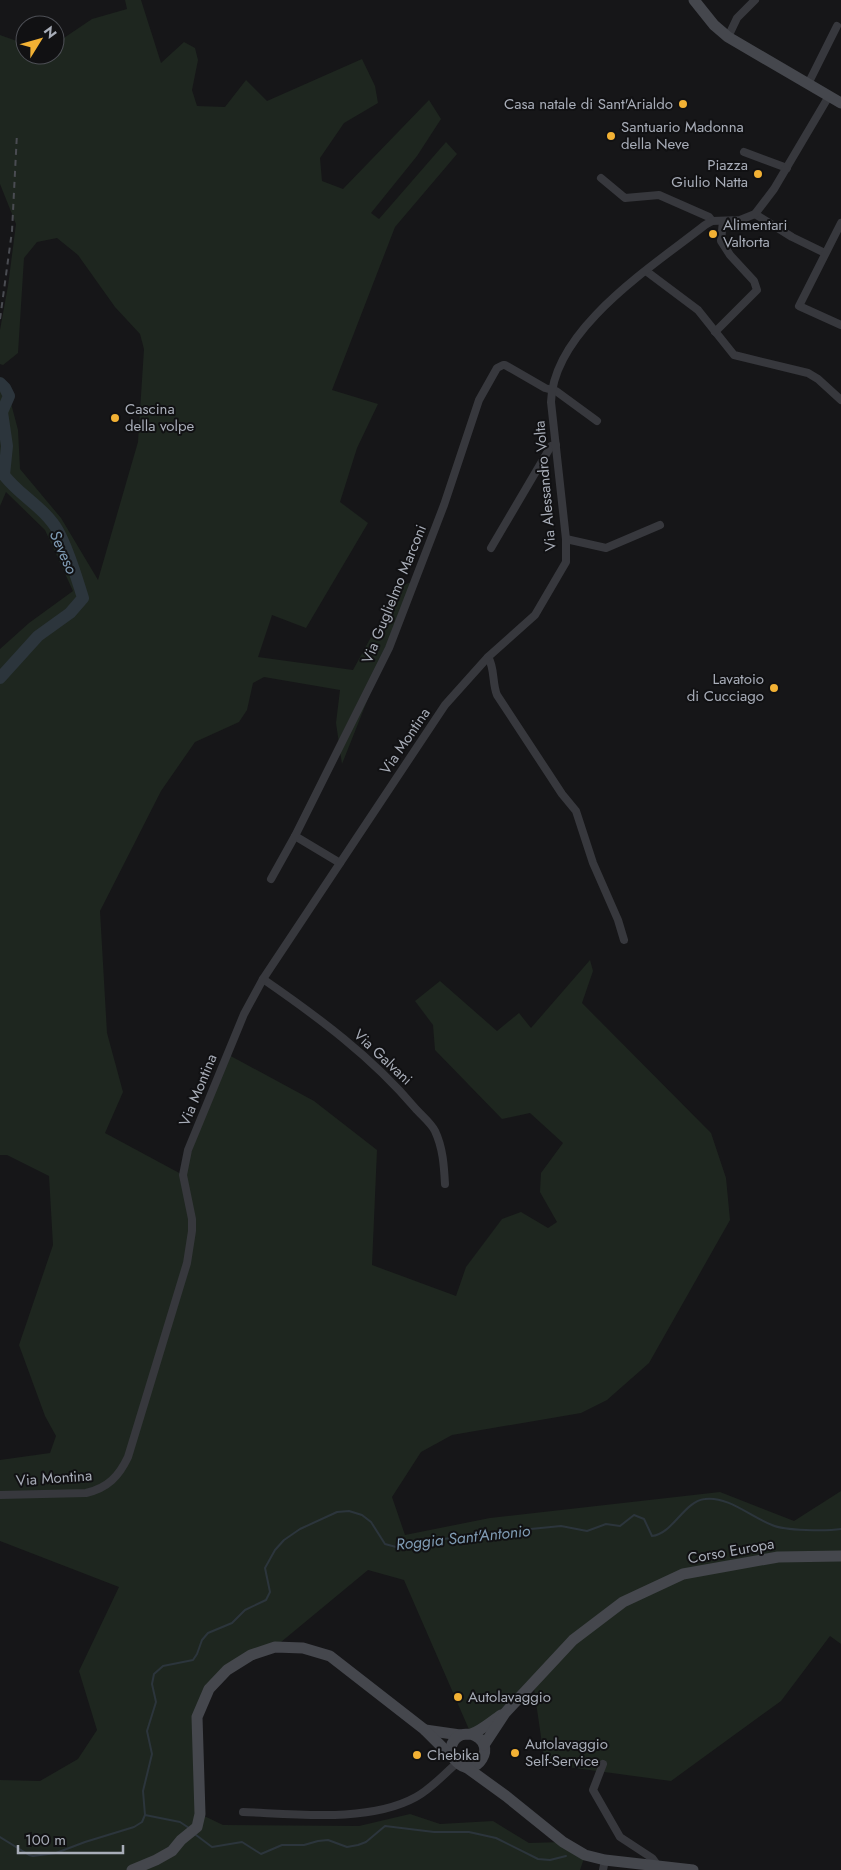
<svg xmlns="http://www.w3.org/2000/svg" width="841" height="1870" font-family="Jost,sans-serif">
<rect width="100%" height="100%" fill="#161618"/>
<polygon fill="#1e261f" points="125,0 141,0 161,63 184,42 195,48 198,60 192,90 197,106 225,107 246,80 267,101 362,59 375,86 378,103 344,123 320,158 322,181 343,189 429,100 441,119 417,156 371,213 379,219 446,142 457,154 395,227 332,390 378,404 357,448 340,502 368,523 306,628 272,615 258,657 353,670 398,588 415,580 342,764 336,723 340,690 264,677 253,683 247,710 239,722 195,742 161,791 100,911 107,1033 123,1092 105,1133 183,1175 227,1054 314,1101 377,1150 372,1265 456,1296 466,1267 502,1219 521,1212 548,1228 557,1222 540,1192 541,1173 563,1143 530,1113 502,1119 435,1050 433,1025 415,1001 440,981 497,1031 519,1013 531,1028 590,960 593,971 582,1003 711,1133 726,1178 730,1220 649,1363 607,1400 581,1413 452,1435 421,1452 392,1497 405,1535 490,1518 720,1492 794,1521 841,1491 841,1644 830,1636 781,1701 671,1781 545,1764 533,1682 471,1734 404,1580 368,1570 275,1647 227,1670 197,1717 200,1814 223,1825 359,1826 410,1814 440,1824 493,1821 529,1843 563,1842 585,1855 580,1870 0,1870 0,1780 40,1781 78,1759 97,1730 79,1671 119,1587 0,1541 0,1460 50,1453 56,1436 45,1416 19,1345 53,1245 49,1176 7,1155 0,1155 0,649 29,623 73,591 45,530 6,492 0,506 0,383 8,392 18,430 20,469 61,518 98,580 138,442 144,349 140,334 115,307 78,255 57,238 37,242 24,258 18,353 3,365 0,364 0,330 8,286 16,224 0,184 0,35 25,44 25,55 55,55 55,44 92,19 127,9"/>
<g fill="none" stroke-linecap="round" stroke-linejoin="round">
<g stroke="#2c353c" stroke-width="2">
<polyline points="145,1815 180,1822 189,1828"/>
<polyline points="196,1835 212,1847 242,1842 261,1854 282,1845 304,1845 318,1841 328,1840 347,1847 358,1845 366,1842 385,1826 434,1832 469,1832 496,1838 538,1859 550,1860 566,1856"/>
<path d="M0 1837 29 1855 33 1856 56 1853 85 1842 134 1827 142 1822 145 1815 143 1791 152 1754 147 1731 156 1702 152 1684 154 1674 163 1666 193 1660 197 1654 202 1640 208 1633 232 1623 245 1610 266 1600 270 1592 265 1568 275 1550 284 1540 300 1529 337 1512 349 1511 362 1515 371 1522 385 1544 396 1547 462 1536 561 1526 587 1531 606 1524 620 1526 634 1515 644 1519 652 1536C673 1534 684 1501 705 1499 728 1496 751 1517 772 1525 785 1531 827 1531 841 1529"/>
</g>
<path stroke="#2c353c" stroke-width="12" d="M0 383 5 388 9 396 2 412 7 446 4 475C19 495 45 508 58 531 69 551 76 576 83 598L70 613 38 636 0 678"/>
<g stroke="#37383d" stroke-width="8">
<polyline points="728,37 737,18 755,0"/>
<polyline points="808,84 837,26"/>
<polyline points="744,152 787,168"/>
<polyline points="601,178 625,198 659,195 709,217 712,221"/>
<polyline points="755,214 792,237 825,253"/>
<polyline points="841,223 799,306 841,325"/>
<polyline points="646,271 698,310 734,355 808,373 818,379 841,400"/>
<polyline points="715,332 757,290 754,281 730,255 721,241 723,221"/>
<polyline points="566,539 606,548 660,525"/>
<polyline points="491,548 551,446 556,445"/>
<path d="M488 657C495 668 492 683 497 695L562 794 576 811 593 863 618 920 624 940"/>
<polyline points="295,836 340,863"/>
<polyline points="271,879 295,836 389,648 444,505 479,400 497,368 503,365 505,365 545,388 556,391 597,421"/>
<path d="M263 979C318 1017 372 1057 415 1108 421 1115 431 1123 435 1131 443 1148 444 1166 445 1184"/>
<path d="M0 1495 86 1493C108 1488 119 1476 128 1457L187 1263 192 1231V1219L183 1175 188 1150 244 1014 263 979 445 705 488 657 535 615 566 562V539L551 402C553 329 653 266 705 225L712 221 740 220 755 214 774 189 829 96"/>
<polyline points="603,1764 593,1790 620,1837 652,1858 658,1866"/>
<path d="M243 1812C295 1814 369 1823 416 1797 431 1789 444 1774 457 1763"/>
<polyline points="603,1870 605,1860"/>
</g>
<g stroke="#45474d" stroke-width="11">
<polyline points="694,0 714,25 728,37 841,103"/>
<polyline points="425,1730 460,1735"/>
<path d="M471 1734C501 1744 475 1781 457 1762 453 1759 451 1754 451 1748 452 1743 455 1738 459 1736 463 1733 467 1735 471 1734 481 1731 492 1721 501 1715"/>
<polyline points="484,1745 505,1713 573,1640 623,1602 683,1574 778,1557 841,1556"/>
<polyline points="466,1767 506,1796 563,1842 585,1855 605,1860 693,1870"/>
<polyline points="132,1870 156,1860 172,1851 181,1840 197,1827 200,1814 197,1717 209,1689 227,1670 251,1655 275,1647 303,1648 330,1656 425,1730 452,1757"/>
</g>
<polyline stroke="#4a4c52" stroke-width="2" stroke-dasharray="6 5" stroke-linecap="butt" points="0,319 12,231 17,133"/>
</g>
<g fill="#f2b134" stroke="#111113" stroke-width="2">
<circle cx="683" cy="104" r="5"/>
<circle cx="611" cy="136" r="5"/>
<circle cx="758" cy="174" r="5"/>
<circle cx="713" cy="234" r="5"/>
<circle cx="115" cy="418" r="5"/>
<circle cx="774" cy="688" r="5"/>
<circle cx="458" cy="1697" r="5"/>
<circle cx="515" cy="1753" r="5"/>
<circle cx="417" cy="1755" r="5"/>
</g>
<g text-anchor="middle" stroke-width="4" stroke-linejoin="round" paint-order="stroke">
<g font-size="15" fill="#a8adb8" stroke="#111113" text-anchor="start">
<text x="673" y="109" text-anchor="end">Casa natale di Sant'Arialdo</text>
<text x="621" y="132">Santuario Madonna<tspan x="621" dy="17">della Neve</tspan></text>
<text x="748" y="170" text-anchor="end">Piazza<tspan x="748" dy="17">Giulio Natta</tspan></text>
<text x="723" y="230">Alimentari<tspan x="723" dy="17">Valtorta</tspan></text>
<text x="125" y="414">Cascina<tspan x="125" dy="17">della volpe</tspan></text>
<text x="764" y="684" text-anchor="end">Lavatoio<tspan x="764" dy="17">di Cucciago</tspan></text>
<text x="468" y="1702">Autolavaggio</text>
<text x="525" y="1749">Autolavaggio<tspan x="525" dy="17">Self-Service</tspan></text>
<text x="427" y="1760">Chebika</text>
</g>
<g font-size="15" fill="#a8adb8" stroke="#111113">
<text transform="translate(545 486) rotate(-95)" y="5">Via Alessandro Volta</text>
<text transform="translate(394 594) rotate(-68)" y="5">Via Guglielmo Marconi</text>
<text transform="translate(405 741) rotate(-56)" y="5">Via Montina</text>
<text transform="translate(383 1057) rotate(43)" y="5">Via Galvani</text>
<text transform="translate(198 1090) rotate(-68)" y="5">Via Montina</text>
<text transform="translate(54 1478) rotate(-4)" y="5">Via Montina</text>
<text transform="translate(731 1551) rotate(-10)" y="5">Corso Europa</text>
</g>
<g font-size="16" font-style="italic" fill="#7f9bb3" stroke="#111113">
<text transform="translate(64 552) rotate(66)" y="6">Seveso</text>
<text transform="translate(463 1537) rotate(-6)" y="6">Roggia Sant'Antonio</text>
</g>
</g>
<g transform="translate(40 40) rotate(53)"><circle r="24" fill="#111113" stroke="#4d4f55"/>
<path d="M0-4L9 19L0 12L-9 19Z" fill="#f2b134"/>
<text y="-8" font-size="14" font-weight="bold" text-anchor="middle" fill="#a8adb8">N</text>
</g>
<path d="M18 1845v8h105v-8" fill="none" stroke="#a8adb8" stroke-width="2.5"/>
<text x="25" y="1845" font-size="15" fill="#a8adb8" stroke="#111113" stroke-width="4" paint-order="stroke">100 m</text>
</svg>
